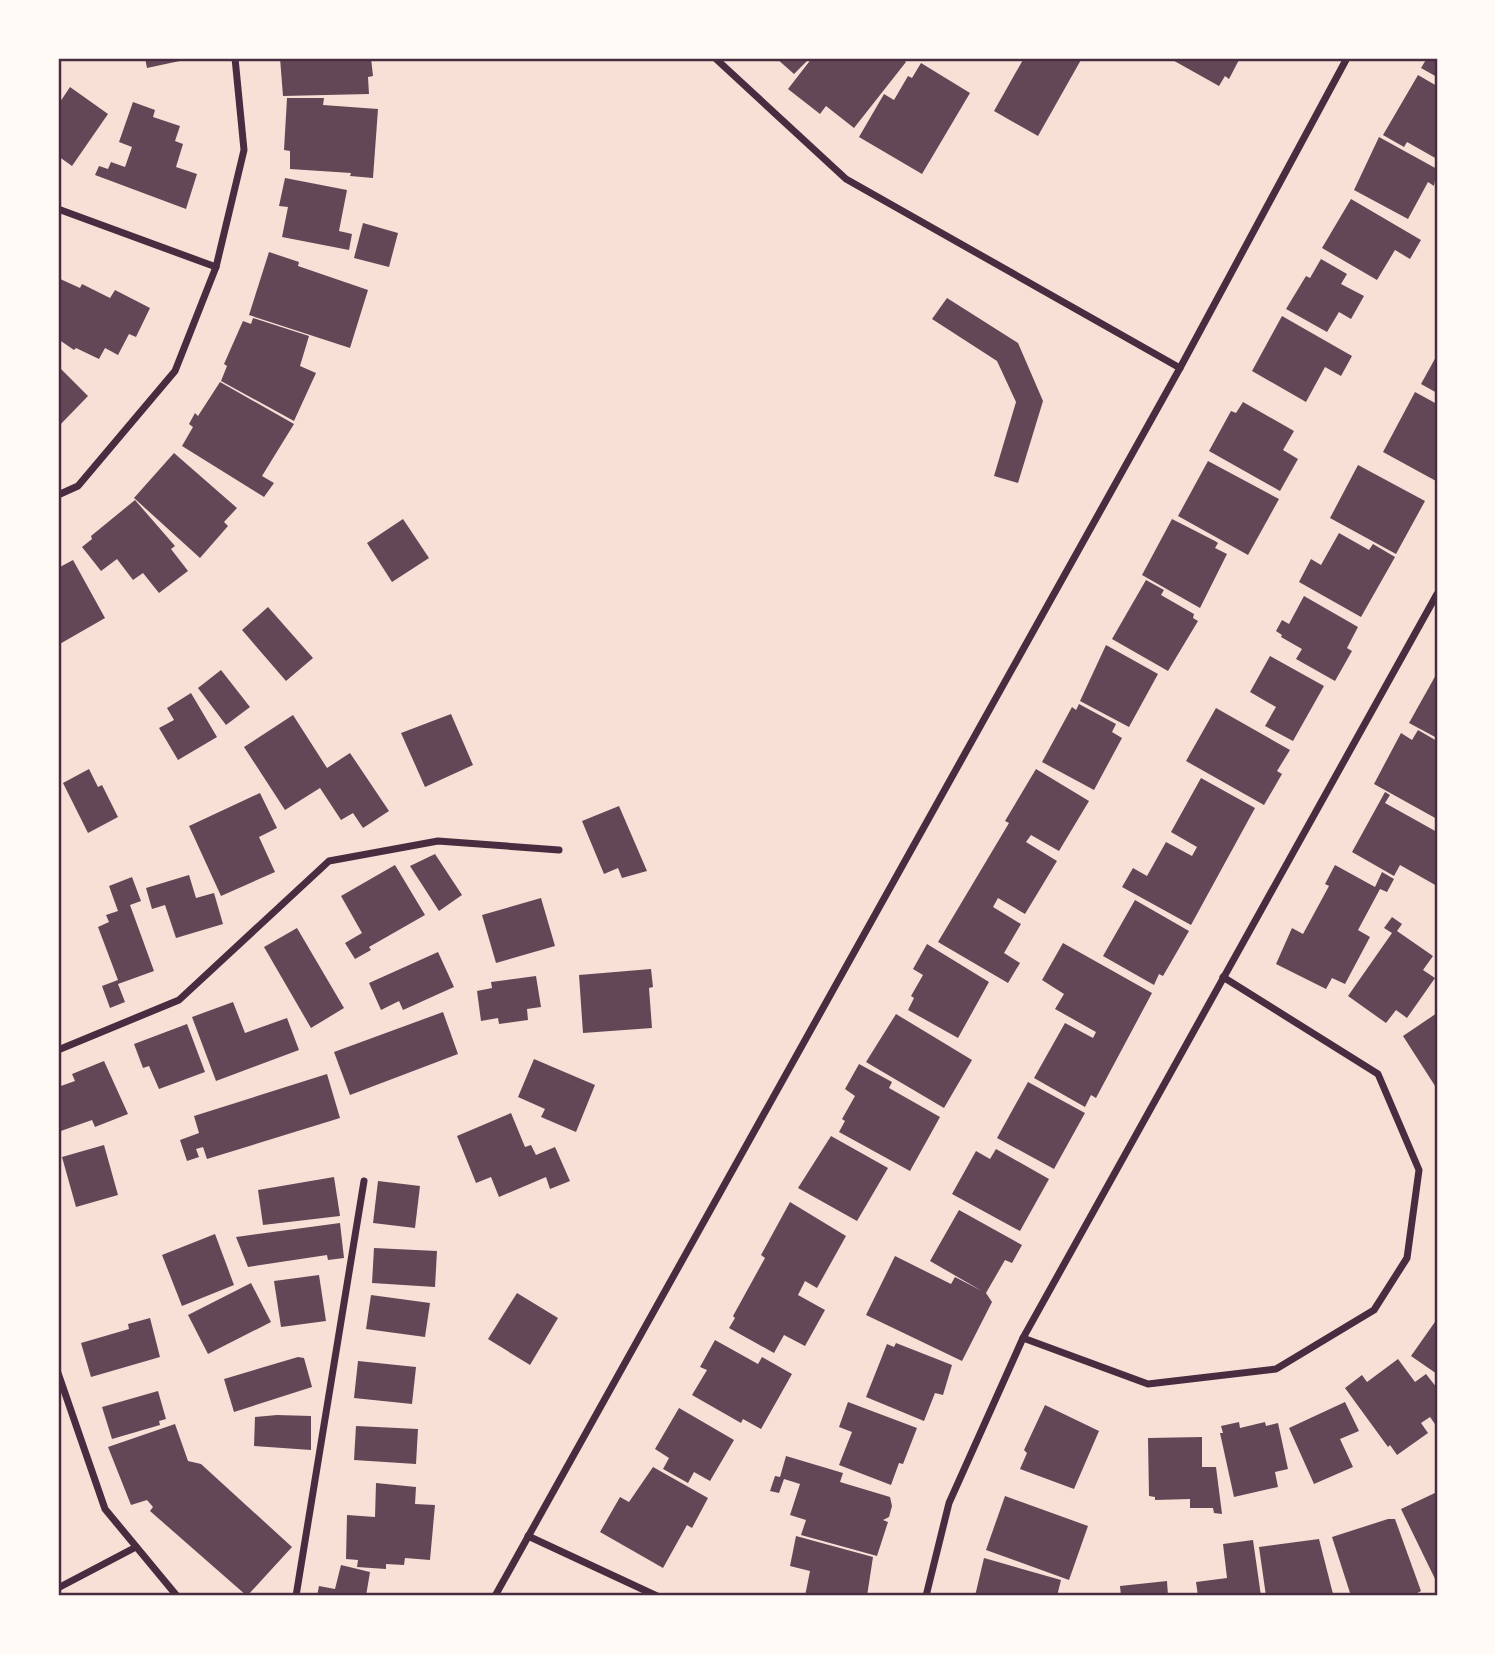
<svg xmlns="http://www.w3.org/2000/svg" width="1495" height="1654" font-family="'Source Serif 4',serif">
<rect width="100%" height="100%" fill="#f7e1d7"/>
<g fill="#644757">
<polygon points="145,58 189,58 189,59 147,68"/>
<polygon points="280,58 371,58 373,76 368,77 369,94 283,96"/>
<polygon points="776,58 810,58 794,74"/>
<polygon points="812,58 901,58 906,62 854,128 826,106 820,114 788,89"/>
<polygon points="1024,58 1082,58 1038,136 994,111"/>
<polygon points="1169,58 1240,58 1229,79 1225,76 1219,86"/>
<polygon points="1427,58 1437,58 1437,77 1421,68"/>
<polygon points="921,63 970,93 922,174 859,137 884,94 894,100 908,76 912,78"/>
<polygon points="1418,75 1437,86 1437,159 1407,142 1404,147 1383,135"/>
<polygon points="70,87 108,114 72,166 58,156 58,100 60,102"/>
<polygon points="287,98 324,98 323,105 378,109 373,178 350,176 351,173 290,169 290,151 284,150"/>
<polygon points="133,102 155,110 153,117 180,126 175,141 183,144 176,167 197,174 186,209 95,175 99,166 108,169 111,162 125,167 132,147 119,142"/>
<polygon points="1379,137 1437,169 1434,186 1428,182 1408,219 1354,190"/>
<polygon points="285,178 347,190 339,231 352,234 349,250 282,237 288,207 279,206"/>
<polygon points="1351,199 1421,240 1410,259 1395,250 1377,280 1322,248"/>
<polygon points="363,223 398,233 389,267 354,258"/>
<polygon points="269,252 299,262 298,266 368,290 350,348 249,315"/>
<polygon points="1321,259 1347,274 1341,284 1364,296 1351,319 1339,312 1327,332 1286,309 1306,276 1310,278"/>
<polygon points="58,278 80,288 82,284 110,298 115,290 150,308 136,337 129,334 118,355 105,348 99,359 76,348 74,350 58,339"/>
<polygon points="947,298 1018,343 1043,401 1018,483 994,476 1016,402 997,361 932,319"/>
<polygon points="1282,316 1352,356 1341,376 1325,367 1306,402 1252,371"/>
<polygon points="253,318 309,336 300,366 316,373 294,421 221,381 227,366 224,364 243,321 251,324"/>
<polygon points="1437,355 1437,393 1421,384"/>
<polygon points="58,366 88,396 58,427"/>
<polygon points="220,382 294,424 262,476 274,483 264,497 182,446 193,427 189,424 195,413 198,416"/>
<polygon points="1415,392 1437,404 1436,481 1383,452"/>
<polygon points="1243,402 1294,431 1283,450 1298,459 1280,491 1209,451 1231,411 1236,413"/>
<polygon points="174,453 237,508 224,522 228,526 200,558 134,498"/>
<polygon points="1208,461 1279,499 1248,555 1178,516"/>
<polygon points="1358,465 1425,501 1396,554 1330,518"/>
<polygon points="135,500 175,546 171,549 188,571 159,593 143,573 133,580 117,559 101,571 82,547 92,539 91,536"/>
<polygon points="403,519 429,558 392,582 367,543"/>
<polygon points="1172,519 1215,541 1218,543 1215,548 1227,554 1200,608 1142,575"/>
<polygon points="1339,533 1369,550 1373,544 1395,557 1361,617 1299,582 1311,559 1321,565"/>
<polygon points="73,560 105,618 58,645 58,562 60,567"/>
<polygon points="1146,580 1164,590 1161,595 1194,614 1193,618 1198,621 1168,671 1112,639"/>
<polygon points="1304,596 1358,627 1347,648 1352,651 1335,681 1296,659 1302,649 1281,637 1282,635 1276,631 1282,620 1289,624"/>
<polygon points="268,607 313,658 286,681 242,630"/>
<polygon points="1106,645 1158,674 1129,727 1080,701"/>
<polygon points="1270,656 1324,686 1293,741 1265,726 1276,707 1250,692"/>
<polygon points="221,670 250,707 226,725 198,688"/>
<polygon points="1437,673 1437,738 1409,723"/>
<polygon points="191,693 217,737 178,760 159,728 174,720 167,708"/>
<polygon points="1079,704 1116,724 1112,732 1122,738 1094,790 1042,762 1072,707 1076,710"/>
<polygon points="1216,708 1290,750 1277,771 1282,774 1264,805 1186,761"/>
<polygon points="451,714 473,765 425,787 401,733"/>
<polygon points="293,715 327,768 350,753 389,811 363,828 353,813 341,820 320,788 285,810 244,747"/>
<polygon points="1418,730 1437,741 1437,819 1374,784 1401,733 1412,740"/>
<polygon points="89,769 98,787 102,785 118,817 88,833 63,783"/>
<polygon points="1036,769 1089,801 1059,851 1031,835 1026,842 1057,861 1025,914 998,898 993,907 1021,924 1004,953 1020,963 1008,983 938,942 1009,823 1005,821"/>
<polygon points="1201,778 1255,808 1191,925 1122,887 1133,868 1147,876 1166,842 1192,856 1197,847 1171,832"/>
<polygon points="1385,792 1390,795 1385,803 1437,832 1437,886 1400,865 1394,876 1352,852"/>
<polygon points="260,793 277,828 259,837 275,872 221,896 189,826"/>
<polygon points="619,806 647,871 622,878 618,868 604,874 582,821"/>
<polygon points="435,854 462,895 439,911 410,866"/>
<polygon points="395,865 425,915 369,947 371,950 355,959 345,943 362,933 341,896"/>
<polygon points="1335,865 1375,887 1382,872 1394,879 1387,892 1380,889 1358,930 1370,937 1345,984 1332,978 1326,989 1276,964 1292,928 1303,934 1329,886 1325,884"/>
<polygon points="189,875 196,898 214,893 223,924 176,938 165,905 152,909 146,888"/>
<polygon points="132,877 141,901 130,905 154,971 118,984 125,1002 110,1008 102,986 118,980 98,927 109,922 106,915 118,911 109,886"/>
<polygon points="541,898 555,946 496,963 482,915"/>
<polygon points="1135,900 1189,931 1163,976 1159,974 1154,985 1103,956"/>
<polygon points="1392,917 1402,924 1397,931 1433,956 1423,970 1435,978 1407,1018 1396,1010 1386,1023 1348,996 1392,933 1384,928"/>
<polygon points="297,928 344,1008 311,1028 264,947"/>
<polygon points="1063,943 1152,993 1096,1098 1091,1095 1085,1107 1034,1078 1065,1023 1093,1038 1096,1032 1055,1009 1064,994 1042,980"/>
<polygon points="927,944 989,982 958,1038 908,1010 914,998 911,996 923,975 913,969"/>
<polygon points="438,952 454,987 403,1010 399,1001 381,1010 369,983"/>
<polygon points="651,969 653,987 649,988 652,1028 583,1033 579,975"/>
<polygon points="536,976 541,1007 527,1009 528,1020 499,1024 498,1018 481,1021 477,991 492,988 491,982"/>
<polygon points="233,1002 245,1033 287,1018 299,1050 216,1081 192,1017"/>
<polygon points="443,1012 458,1054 350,1095 334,1052"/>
<polygon points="1437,1013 1437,1089 1403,1036"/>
<polygon points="896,1014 972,1060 944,1108 866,1062"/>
<polygon points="187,1024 205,1072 159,1089 149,1066 143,1068 134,1044"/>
<polygon points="534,1059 595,1085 576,1132 541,1117 545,1109 518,1097"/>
<polygon points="104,1061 128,1114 95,1127 92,1120 58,1132 58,1087 75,1081 72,1074"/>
<polygon points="859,1064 892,1082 889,1088 940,1117 910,1171 839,1132 845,1121 842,1119 855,1096 845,1089"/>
<polygon points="327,1074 340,1118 207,1159 203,1147 196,1149 199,1157 187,1161 180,1140 199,1133 194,1116"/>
<polygon points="1028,1082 1085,1113 1054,1169 997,1138"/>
<polygon points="511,1113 525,1147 531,1145 536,1155 555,1147 570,1181 550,1189 546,1177 499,1197 491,1177 476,1183 457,1136"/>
<polygon points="831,1136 888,1168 857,1221 798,1188"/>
<polygon points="104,1145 118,1195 76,1207 62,1157"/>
<polygon points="996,1149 1049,1179 1020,1231 952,1194 976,1151 990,1159"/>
<polygon points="334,1177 340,1216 263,1225 258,1190"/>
<polygon points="378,1181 420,1186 415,1228 373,1223"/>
<polygon points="790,1202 846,1236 817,1288 805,1281 798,1295 825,1310 805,1346 784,1335 774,1353 729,1328 735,1318 733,1316 765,1258 761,1255"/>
<polygon points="959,1210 1022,1245 1012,1263 1005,1260 986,1293 992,1302 962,1361 866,1315 895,1256 951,1284 955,1277 982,1291 930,1261"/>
<polygon points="340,1223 344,1258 328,1260 327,1255 248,1267 236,1237"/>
<polygon points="215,1234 234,1285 182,1306 162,1255"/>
<polygon points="374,1248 437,1251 435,1287 372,1283"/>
<polygon points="319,1275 326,1321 281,1327 274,1281"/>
<polygon points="251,1283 271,1322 208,1354 188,1315"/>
<polygon points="517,1293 558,1318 530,1365 488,1339"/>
<polygon points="371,1295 430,1303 425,1337 366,1329"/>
<polygon points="150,1318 160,1357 91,1377 81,1343 129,1329 128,1324"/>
<polygon points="1437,1319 1437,1374 1411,1356"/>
<polygon points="715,1340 758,1364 762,1357 792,1374 761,1429 743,1419 741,1423 692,1395 707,1370 700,1367"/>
<polygon points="896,1343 952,1365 943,1395 935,1393 924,1421 866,1397 887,1344 894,1347"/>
<polygon points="298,1357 304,1358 312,1387 234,1412 224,1379"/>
<polygon points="1398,1359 1415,1382 1426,1374 1437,1388 1437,1427 1430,1417 1421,1423 1428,1433 1397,1455 1390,1445 1388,1447 1345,1388 1362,1375 1367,1382"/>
<polygon points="358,1361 416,1367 412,1404 354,1398"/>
<polygon points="158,1391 166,1419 159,1421 160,1425 112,1439 102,1407"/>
<polygon points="848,1402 917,1428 903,1464 899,1463 891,1485 839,1465 852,1432 839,1427"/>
<polygon points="1345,1402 1359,1431 1340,1439 1353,1467 1314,1484 1289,1428"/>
<polygon points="1045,1405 1099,1431 1074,1489 1020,1469 1027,1453 1024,1450"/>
<polygon points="679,1408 734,1440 710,1481 694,1472 688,1483 663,1469 669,1458 655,1449"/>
<polygon points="277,1415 311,1416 311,1450 254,1446 255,1417"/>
<polygon points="1239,1422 1240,1428 1265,1422 1266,1426 1278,1423 1288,1469 1275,1472 1278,1487 1234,1497 1220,1433 1223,1433 1221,1426"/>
<polygon points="175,1424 188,1461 201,1464 292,1547 247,1596 150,1511 153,1507 147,1500 131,1505 108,1447"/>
<polygon points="356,1426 418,1429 416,1464 354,1460"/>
<polygon points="1202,1437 1202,1467 1216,1467 1222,1514 1214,1513 1213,1508 1190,1508 1190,1499 1155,1500 1155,1497 1149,1496 1148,1438"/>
<polygon points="786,1456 843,1473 840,1482 890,1497 892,1506 889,1517 883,1520 888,1522 877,1556 801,1535 806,1520 790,1515 800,1484 784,1479 779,1493 770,1491 775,1476 780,1477"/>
<polygon points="653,1467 708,1498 692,1528 687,1525 663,1568 600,1532 620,1497 629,1502"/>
<polygon points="376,1483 416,1487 415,1504 435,1505 430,1560 405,1558 404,1565 386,1564 386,1569 357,1567 358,1560 346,1559 347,1515 375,1517"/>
<polygon points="1437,1492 1437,1583 1401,1509"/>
<polygon points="1005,1496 1088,1526 1069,1580 986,1550"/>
<polygon points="1388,1519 1395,1519 1421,1591 1412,1596 1351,1596 1332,1537"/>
<polygon points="796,1536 873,1557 867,1596 805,1596 810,1571 790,1566"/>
<polygon points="1319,1539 1333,1594 1266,1596 1259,1547"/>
<polygon points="1253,1540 1261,1596 1198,1596 1196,1582 1227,1578 1223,1544"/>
<polygon points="984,1558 1061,1580 1057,1596 975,1596"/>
<polygon points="341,1565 370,1572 366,1596 317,1596 319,1586 335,1589"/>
<polygon points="1167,1581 1168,1596 1121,1596 1120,1586"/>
</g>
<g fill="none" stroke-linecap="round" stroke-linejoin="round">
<g stroke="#4a2c40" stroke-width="7">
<polyline points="715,58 846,179 1180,368"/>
<polyline points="58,209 216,267"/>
<polyline points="58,495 78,486 175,371 216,267 244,150 235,58"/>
<polyline points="58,1050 179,1000 329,861 438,841 559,850"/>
<polyline points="1023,1338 1148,1384 1276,1369 1374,1310 1407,1258 1419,1170 1378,1074 1223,977"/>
<polyline points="58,1373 105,1509 177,1596"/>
<polyline points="528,1536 657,1596"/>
<polyline points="58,1588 136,1547"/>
<polyline points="296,1596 364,1181"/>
<polyline points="495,1596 1180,368 1347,58"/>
<polyline points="926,1596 949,1503 1023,1338 1437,594"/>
</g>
</g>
<rect width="1495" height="1654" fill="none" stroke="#fffaf5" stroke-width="119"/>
<rect x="60" y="60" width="1376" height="1534" fill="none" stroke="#4a2c40" stroke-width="2.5"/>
</svg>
